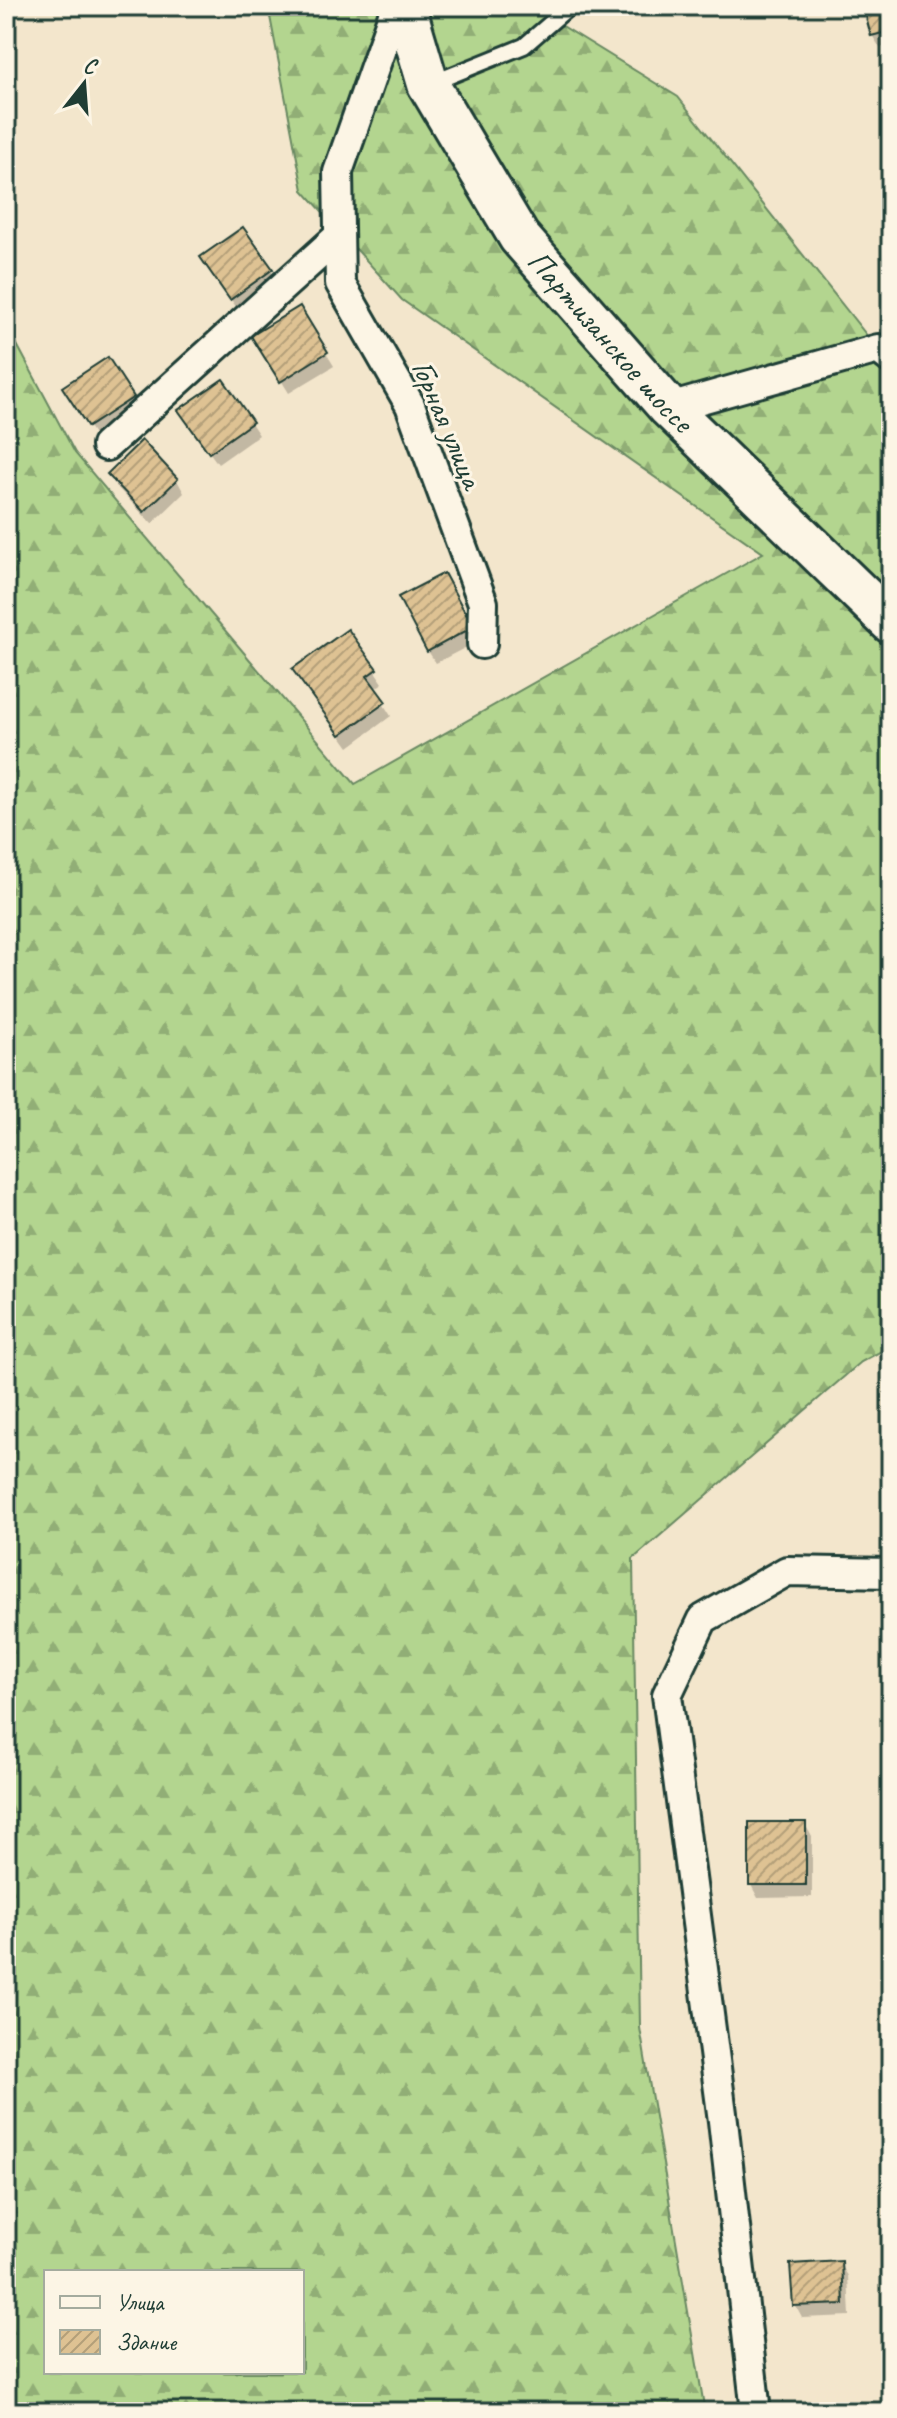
<svg xmlns="http://www.w3.org/2000/svg" width="897" height="2418" font-family="Caveat,sans-serif">
<defs>
<pattern id="forest-firs" width="22" height="20" patternUnits="userSpaceOnUse" patternTransform="scale(2)"><rect width="22" height="20" fill="#b3d58f"/><path d="M5 1l3.5 6h-7zM16 11l3.5 6h-7z" fill="#91ae76"/></pattern>
<pattern id="building-hatch" width="6" height="6" patternUnits="userSpaceOnUse" patternTransform="scale(2)"><rect width="6" height="6" fill="#dec293"/><path d="M-1 1l2-2M0 6l6-6M5 7l2-2" fill="none" stroke="#b39f79"/></pattern>
</defs>
<rect width="100%" height="100%" fill="#f3e6cc"/>
<filter id="ink" filterUnits="userSpaceOnUse"><feTurbulence type="fractalNoise" baseFrequency=".0125" numOctaves="2"/><feDisplacementMap in="SourceGraphic" scale="16" xChannelSelector="R" yChannelSelector="G"/><feConvolveMatrix kernelMatrix="1 2 1 2 8 2 1 2 1" color-interpolation-filters="sRGB"/></filter>
<g filter="url(#ink)">
<path fill="url(#forest-firs)" stroke="#698962" stroke-width="2" fill-rule="evenodd" d="M268 6H530L678 97 891 366V1346L861 1362 633 1559 640 2028 705 2412H6V324L75 453 355 784 763 553 402 300 303 190ZM46 2272H302V2372H46Z"/>
<g fill="#0003">
<polygon points="134,6 161,6 139,15"/>
<polygon points="865,6 891,6 891,45 880,48 872,35"/>
<polygon points="243,229 279,283 239,311 210,270"/>
<polygon points="299,309 334,366 289,393 254,336"/>
<polygon points="132,398 140,411 97,439 72,400"/>
<polygon points="188,423 251,423 259,435 218,464"/>
<polygon points="142,443 177,480 184,493 152,524 117,487 109,474"/>
<polygon points="443,576 478,641 436,663 428,651"/>
<polygon points="347,631 383,683 374,689 391,716 349,747 302,682"/>
<polygon points="805,1824 812,1837 812,1897 758,1898 751,1885"/>
<polygon points="840,2263 848,2276 850,2316 802,2318 795,2305"/>
</g>
<g fill="url(#building-hatch)" stroke="#1f3d34" stroke-width="2">
<polygon points="863,6 891,6 891,31 871,36"/>
<polygon points="243,227 273,269 230,300 200,257"/>
<polygon points="300,306 328,352 280,382 251,336"/>
<polygon points="108,357 134,397 88,427 62,387"/>
<polygon points="223,379 253,422 209,453 178,410"/>
<polygon points="142,440 178,479 144,512 107,474"/>
<polygon points="444,573 473,627 427,652 398,597"/>
<polygon points="348,629 377,669 367,676 386,702 340,735 292,669"/>
<rect x="749" y="1822" width="57" height="63"/>
<polygon points="842,2261 844,2304 793,2306 790,2264"/>
</g>
<g fill="none" stroke-linecap="round" stroke-linejoin="round">
<defs>
<polyline id="lane" points="432,83 524,46 570,6"/>
<g id="street">
<polyline points="396,6 338,172 340,283 410,405 483,603 482,644"/>
<polyline points="669,408 878,349 891,359"/>
<polyline points="106,446 339,236"/>
<polyline points="756,2412 723,2121 667,1695 703,1619 787,1571 891,1573"/>
</g>
<g id="secondary">
<path id="s1" d="M405 6 428 84 519 237 669 408 891 623"/>
</g>
</defs>
<use href="#lane" stroke="#1f3d34" stroke-width="20"/>
<use href="#street" stroke="#1f3d34" stroke-width="34"/>
<use href="#secondary" stroke="#1f3d34" stroke-width="46"/>
<use href="#lane" stroke="#fcf5e5" stroke-width="14"/>
<use href="#street" stroke="#fcf5e5" stroke-width="28"/>
<use href="#secondary" stroke="#fcf5e5" stroke-width="40"/>
</g>
</g>
<g text-anchor="middle" stroke-width="6" stroke-linejoin="round" paint-order="stroke">
<g font-size="32" fill="#1f3d34" stroke="#fcf5e5">
<text dy="11" stroke="none"><textPath href="#s1" startOffset="398">Партизанское шоссе</textPath></text>
<text transform="translate(448 424) rotate(67)" y="11">Горная улица</text>
</g>
</g>
<rect width="897" height="2418" fill="none" stroke="#fcf5e5" stroke-width="32"/>
<rect x="16" y="16" width="865" height="2386" fill="none" stroke="#1f3d34" stroke-width="3" filter="url(#ink)"/>
<rect x="44" y="2270" width="260" height="104" fill="#fcf5e5" stroke="#a4ab9e" stroke-width="2"/>
<rect x="60" y="2296" width="40" height="12" fill="#fcf5e5" stroke="#a4ab9e" stroke-width="2"/>
<text x="116" y="2310" font-size="24" fill="#1f3d34">Улица</text>
<rect x="60" y="2330" width="40" height="24" fill="url(#building-hatch)" stroke="#a4ab9e" stroke-width="2"/>
<text x="116" y="2350" font-size="24" fill="#1f3d34">Здание</text>
<g transform="translate(84 84) rotate(17)" stroke="#fcf5e5" stroke-width="6" paint-order="stroke">
<path d="M0-6L14 30L0 20L-14 30Z" fill="#1f3d34"/>
<text y="-12" font-size="22" font-weight="bold" text-anchor="middle" fill="#1f3d34">С</text>
</g>
</svg>
